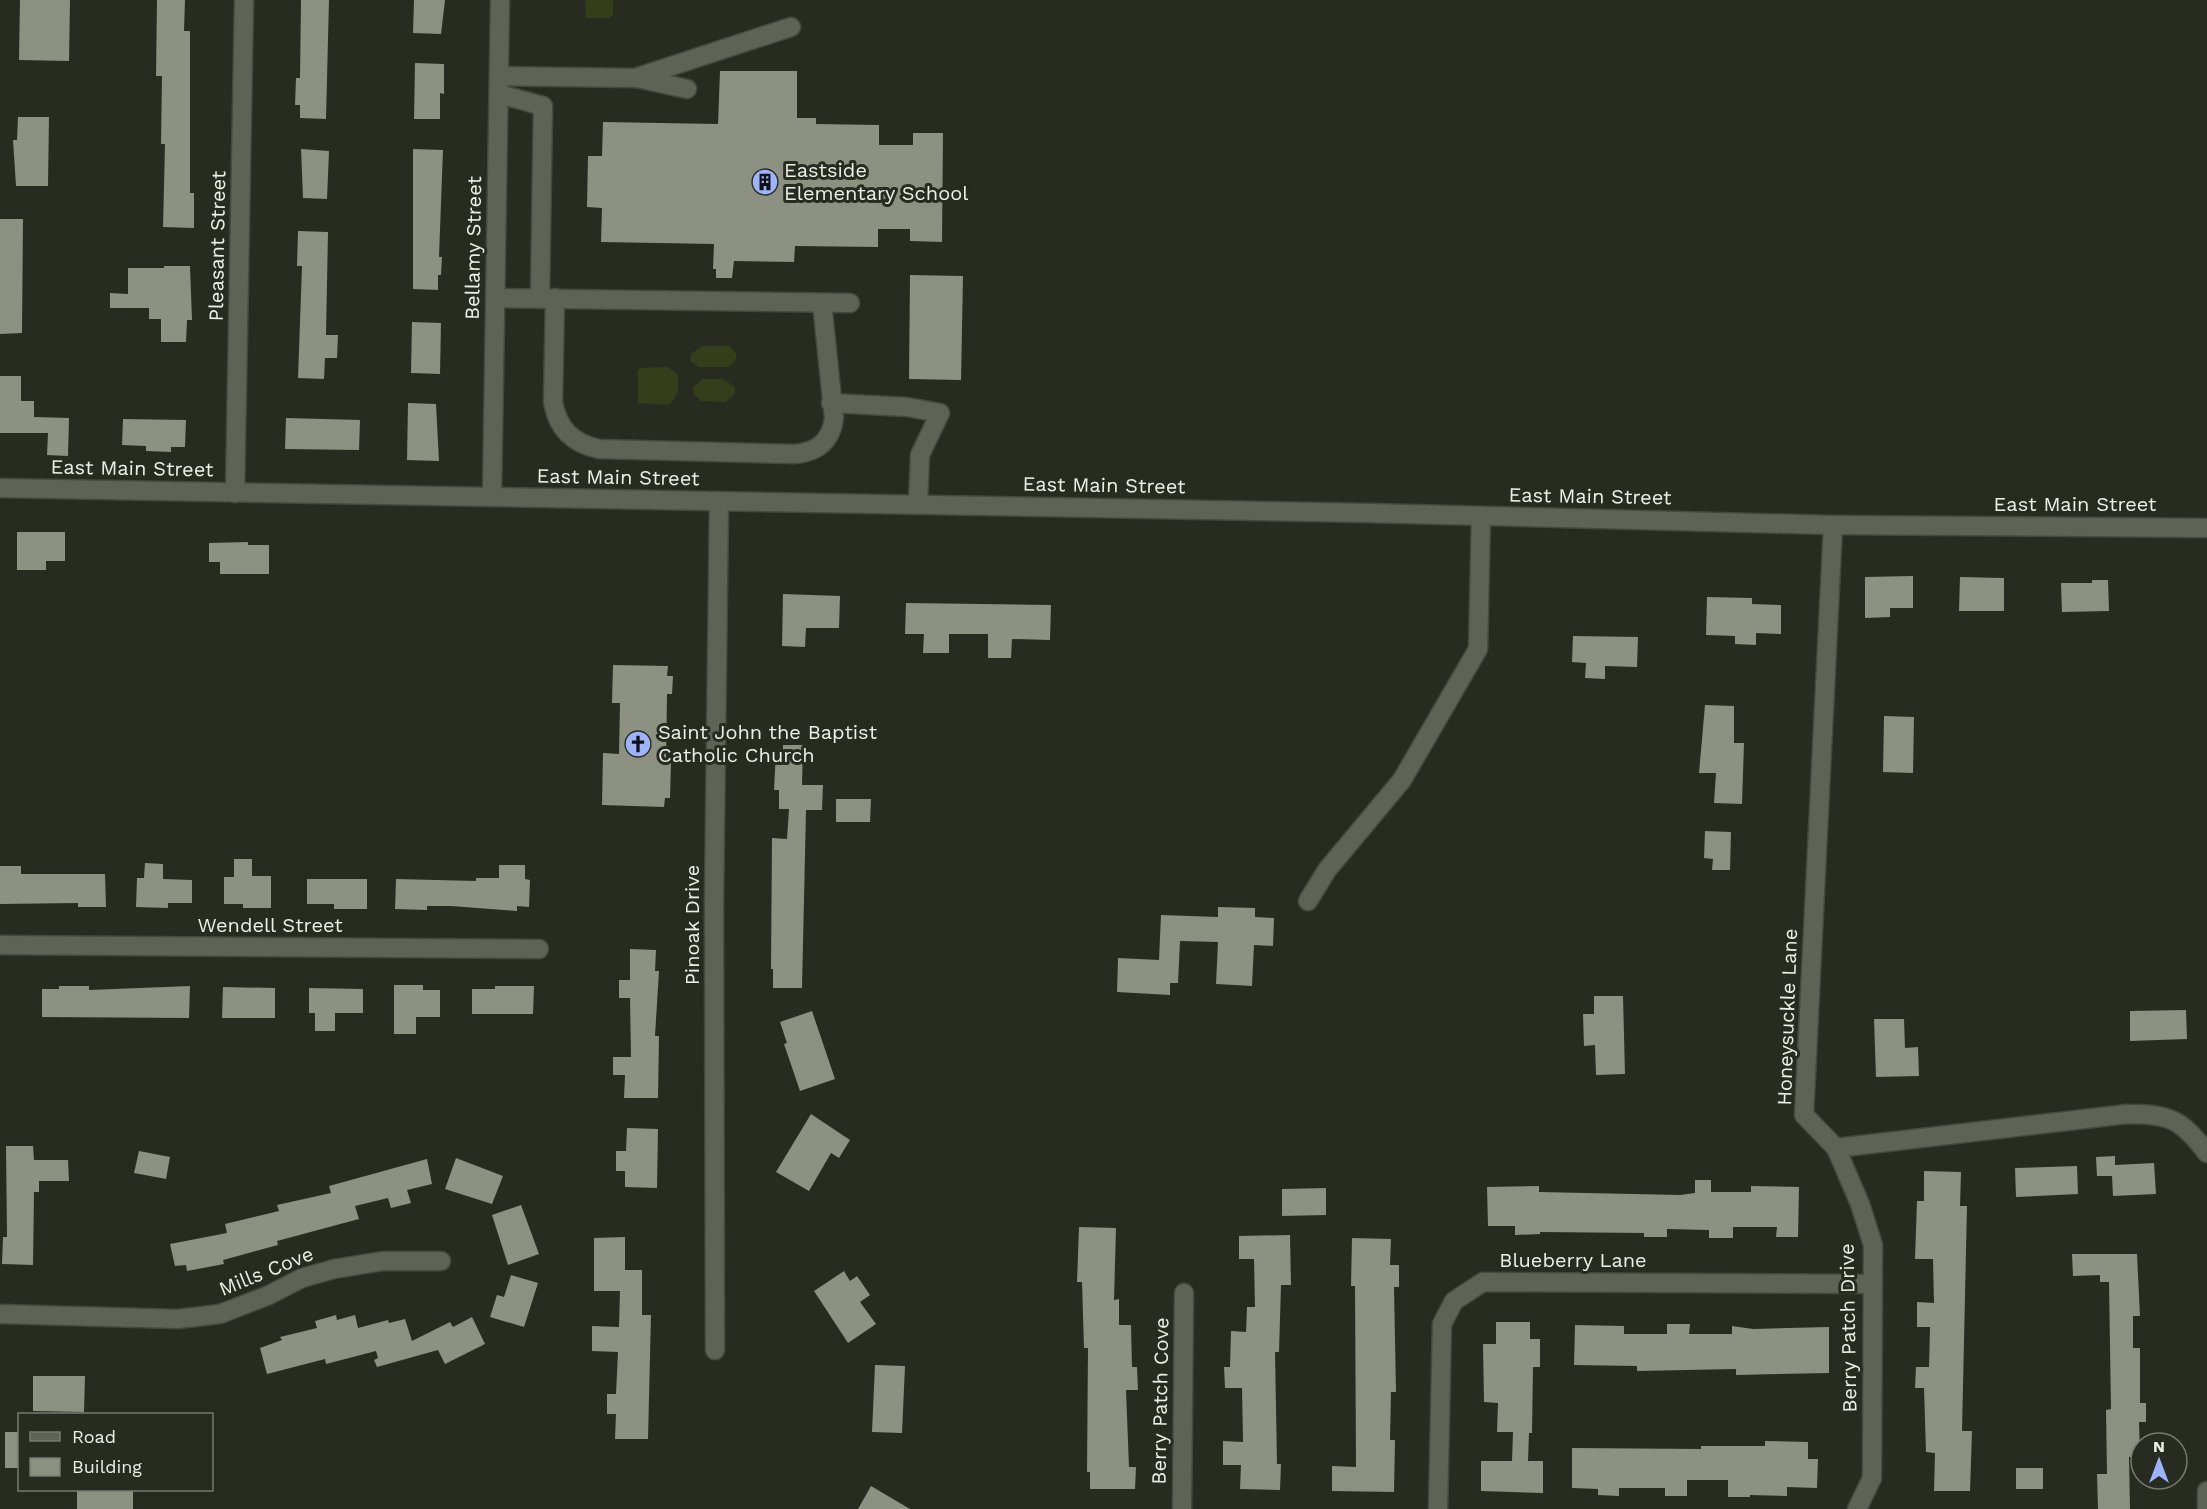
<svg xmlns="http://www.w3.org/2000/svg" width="2207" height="1509" font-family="'Work Sans',sans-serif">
<rect width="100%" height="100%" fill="#282c20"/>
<g fill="#353e1a">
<polygon points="585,0 613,0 613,15 608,18 586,18"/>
<polygon points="702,346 729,346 736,353 736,359 729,367 699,367 690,361 691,354"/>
<path d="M667 367 678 374C678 388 680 396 668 405L638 403V370L641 368Z"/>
<polygon points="702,379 723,379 735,387 735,394 725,402 701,401 694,394 693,388"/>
</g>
<g fill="#8c9182">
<polygon points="20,0 70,0 69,61 19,60"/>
<polygon points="157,0 185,0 184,31 190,31 190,193 194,193 194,228 163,227 165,144 161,144 162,76 156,76"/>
<polygon points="301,0 329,0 326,119 300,118 300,105 295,105 296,78 300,78"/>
<polygon points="414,0 445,0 441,34 413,33"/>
<polygon points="415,63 444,64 444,94 440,93 440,119 414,119"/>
<polygon points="720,71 797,71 797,118 816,118 816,124 879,125 879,145 913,145 913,133 943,133 942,242 910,241 910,229 878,229 878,247 795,246 794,262 734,261 732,278 716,278 716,269 713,269 714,244 601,242 602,208 587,207 588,156 602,156 603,122 718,124"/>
<polygon points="18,117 49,117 48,186 16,186 13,140 17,140"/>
<polygon points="301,149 329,151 327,199 303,198"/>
<polygon points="413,149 443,150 439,257 442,257 441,275 438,275 438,290 413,289"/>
<polygon points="0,219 23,219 22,333 0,334"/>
<polygon points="298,231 328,232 326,335 338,335 337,358 325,358 324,379 298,378 302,266 297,266"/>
<polygon points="164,266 190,266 192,320 187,320 186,342 161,342 161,319 149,319 149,308 110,308 110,293 128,294 128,268 164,268"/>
<polygon points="910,275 963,276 961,380 909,379"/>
<polygon points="412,322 441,323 440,374 411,373"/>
<polygon points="0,376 21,376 21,401 34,401 34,417 69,418 68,456 47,455 48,433 0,433"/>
<polygon points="408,403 436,404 439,461 407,460"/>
<polygon points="286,418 360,420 359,450 285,449"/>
<polygon points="123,419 186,420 185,447 171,447 171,452 146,451 146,446 122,445"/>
<polygon points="17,532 65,532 65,561 46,561 46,570 17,570"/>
<polygon points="248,542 248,545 269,545 269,574 220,574 220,562 209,562 209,543"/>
<polygon points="1913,576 1913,608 1890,608 1890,617 1865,618 1865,577"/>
<polygon points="1960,577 2004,578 2004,611 1959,611"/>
<polygon points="2092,580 2108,580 2109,611 2062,612 2061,583 2092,583"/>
<polygon points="783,594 840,596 839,628 806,628 805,647 782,646"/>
<polygon points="1707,597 1752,598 1752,604 1781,605 1781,634 1756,633 1756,645 1735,644 1735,636 1706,635"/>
<polygon points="906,603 1051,605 1050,640 1012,639 1011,658 988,658 988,634 949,634 949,653 923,653 924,634 905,634"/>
<polygon points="1573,636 1638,637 1637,667 1605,666 1605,679 1585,678 1586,663 1572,662"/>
<polygon points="613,665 668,666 667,676 673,676 672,694 667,694 666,763 671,763 670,798 665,798 664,807 602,805 603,753 619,754 620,703 612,703"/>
<polygon points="1705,705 1734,706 1734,743 1744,743 1742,804 1714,803 1716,773 1699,773"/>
<polygon points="1884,716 1914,717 1913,773 1883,772"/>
<polygon points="783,745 803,745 802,785 823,785 822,810 806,810 802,988 773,988 773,969 771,969 772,838 787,839 789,809 779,809 779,790 774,790 776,751 783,751"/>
<polygon points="836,799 871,799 870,822 836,822"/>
<polygon points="1705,831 1731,832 1730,870 1712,870 1713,859 1704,858"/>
<polygon points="234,859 252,859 252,876 271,876 271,908 243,908 243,904 224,904 224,877 234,877"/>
<polygon points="145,863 163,864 163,879 192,880 192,903 168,903 168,908 136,907 137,878 144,878"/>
<polygon points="499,865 525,865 525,879 530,880 529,907 517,906 517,911 451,906 427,906 427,910 395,909 396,879 476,881 476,878 499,878"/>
<polygon points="0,866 21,866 21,874 105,874 106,907 78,907 78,903 0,904"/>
<polygon points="307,879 367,879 367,909 334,909 334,904 307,904"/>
<polygon points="1218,907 1255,908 1255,917 1274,918 1273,946 1254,945 1252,986 1216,984 1218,942 1180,941 1178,983 1170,983 1170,995 1117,992 1118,958 1159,960 1161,915 1218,917"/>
<polygon points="630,949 656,950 655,971 659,971 655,1036 659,1036 658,1098 624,1098 625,1075 613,1075 613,1057 631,1057 630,998 619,998 619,980 630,980"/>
<polygon points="394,985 423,985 423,990 440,990 440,1017 416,1017 416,1034 394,1034"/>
<polygon points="59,986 89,986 89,990 190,986 189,1018 42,1017 42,989 59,989"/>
<polygon points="495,986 534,986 533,1014 472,1014 472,989 495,989"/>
<polygon points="223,987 275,988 275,1018 222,1018"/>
<polygon points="309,988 363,989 363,1013 335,1013 335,1031 315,1031 315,1013 309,1013"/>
<polygon points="1594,996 1623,996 1625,1074 1596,1075 1595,1045 1584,1046 1583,1014 1594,1014"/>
<polygon points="2186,1010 2187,1039 2130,1041 2130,1011"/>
<polygon points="812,1011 835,1079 800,1091 784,1044 787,1043 780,1022"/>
<polygon points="1874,1019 1904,1019 1905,1048 1918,1047 1919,1076 1876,1077"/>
<polygon points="811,1114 850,1140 839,1158 831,1153 809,1191 776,1172"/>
<polygon points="627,1128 658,1129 657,1188 625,1187 625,1171 616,1171 616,1151 626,1151"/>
<polygon points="6,1146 33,1146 34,1160 68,1160 69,1181 39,1181 39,1192 34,1192 33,1265 2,1264 3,1237 7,1237"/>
<polygon points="139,1151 170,1157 166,1179 134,1173"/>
<polygon points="2115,1156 2115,1165 2154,1163 2156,1194 2113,1196 2112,1176 2097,1176 2096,1157"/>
<polygon points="456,1158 503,1176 492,1204 445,1189"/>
<polygon points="427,1159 432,1184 407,1190 411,1203 391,1208 388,1198 355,1206 359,1219 277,1241 278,1245 223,1260 224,1264 187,1271 186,1265 175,1266 170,1244 227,1233 225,1224 279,1211 277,1205 331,1193 329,1186"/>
<polygon points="2077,1166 2078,1194 2016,1197 2015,1168"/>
<polygon points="1924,1171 1961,1172 1960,1206 1967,1206 1962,1431 1972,1431 1970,1491 1934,1491 1935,1453 1926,1452 1924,1388 1915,1388 1916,1367 1929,1367 1930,1327 1917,1327 1917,1302 1934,1303 1933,1259 1915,1259 1917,1201 1924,1201"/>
<polygon points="1695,1180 1711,1180 1711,1192 1751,1192 1751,1186 1799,1187 1798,1237 1776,1237 1777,1227 1733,1227 1733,1238 1709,1238 1709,1230 1667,1229 1667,1237 1644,1237 1644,1233 1540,1232 1540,1234 1515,1235 1515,1226 1488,1226 1487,1187 1539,1186 1539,1192 1680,1195 1695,1193"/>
<polygon points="1326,1188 1326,1215 1282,1216 1282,1189"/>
<polygon points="521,1205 539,1254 508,1265 492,1215"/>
<polygon points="1079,1227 1116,1228 1114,1300 1119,1299 1119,1325 1131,1325 1132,1367 1137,1367 1138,1390 1126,1390 1129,1467 1136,1467 1135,1489 1090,1489 1090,1472 1087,1472 1088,1348 1084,1348 1082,1282 1077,1282"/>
<polygon points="1290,1235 1291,1285 1281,1285 1279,1352 1275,1352 1277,1464 1281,1464 1280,1490 1240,1489 1241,1465 1223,1465 1223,1441 1243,1442 1242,1388 1225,1388 1224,1367 1230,1367 1231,1331 1246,1332 1247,1307 1255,1307 1254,1259 1239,1259 1239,1236"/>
<polygon points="625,1237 625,1270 642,1270 642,1315 651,1315 648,1439 615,1439 616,1414 607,1414 607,1394 616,1394 618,1352 592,1351 592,1326 619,1327 620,1291 594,1291 594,1238"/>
<polygon points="1352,1238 1391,1239 1390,1265 1399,1265 1399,1287 1394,1287 1396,1392 1391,1392 1390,1440 1395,1440 1394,1492 1332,1491 1332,1466 1356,1467 1355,1286 1351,1286"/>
<polygon points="2072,1254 2137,1254 2140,1316 2133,1316 2133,1348 2140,1348 2140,1403 2146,1403 2146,1422 2139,1422 2140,1456 2129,1457 2130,1509 2098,1509 2097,1474 2107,1474 2106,1410 2111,1409 2109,1282 2100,1282 2100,1275 2073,1276"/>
<polygon points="844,1271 850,1281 857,1276 870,1295 860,1302 876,1324 848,1343 814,1291"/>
<polygon points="511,1275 538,1283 524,1327 490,1317 497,1295 504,1297"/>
<polygon points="336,1315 337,1320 355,1315 358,1328 388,1320 389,1323 405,1319 412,1341 450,1322 453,1327 472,1317 485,1344 445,1364 438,1350 377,1367 374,1360 378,1358 376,1351 326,1364 325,1359 267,1374 260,1348 282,1340 280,1337 317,1328 315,1321"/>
<polygon points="1496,1322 1530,1322 1530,1339 1540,1339 1540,1367 1533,1367 1532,1433 1529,1433 1528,1461 1543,1461 1543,1493 1481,1491 1481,1461 1512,1461 1513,1432 1497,1432 1498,1403 1484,1402 1483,1344 1496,1344"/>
<polygon points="1667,1324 1690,1324 1689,1334 1732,1334 1732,1326 1753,1329 1829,1327 1829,1373 1736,1375 1736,1369 1637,1371 1637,1366 1574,1365 1575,1325 1624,1326 1624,1334 1667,1334"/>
<polygon points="875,1365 905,1366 902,1433 872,1432"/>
<polygon points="33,1376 85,1376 84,1412 33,1411"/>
<rect x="5" y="1432" width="15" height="36"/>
<polygon points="1765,1441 1808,1442 1808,1459 1818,1459 1817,1488 1787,1487 1787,1496 1750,1495 1750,1497 1728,1497 1728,1480 1687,1480 1687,1496 1665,1496 1665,1488 1619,1488 1619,1496 1598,1495 1598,1489 1572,1488 1572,1448 1701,1449 1701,1446 1765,1446"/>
<rect x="2016" y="1468" width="27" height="21"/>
<polygon points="871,1486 910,1509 858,1509"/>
<rect x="77" y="1490" width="56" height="19"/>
</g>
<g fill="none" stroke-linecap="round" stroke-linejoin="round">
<defs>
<g id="minor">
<polyline points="499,76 635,78 791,27"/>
<polyline points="637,78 687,89"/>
<polyline points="499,94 543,106 540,298"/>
<polyline points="495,298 850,303"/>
<path d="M555 298 553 402C558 429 572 443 599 449L795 454C818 452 831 441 834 418L822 303"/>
<polyline points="831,403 907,407 940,413 920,455 918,504"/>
<polyline points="0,488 1369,513 1833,525 2207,528"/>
<polyline points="235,493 244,0"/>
<polyline points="492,497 500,0"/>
<path d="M1833 525 1804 1115 1836 1148 2127 1114C2170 1114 2181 1119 2207 1153"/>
<polyline points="1308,901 1327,870 1402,780 1478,649 1481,516"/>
<polyline points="0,945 539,949"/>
<polyline points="1836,1148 1860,1204 1873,1245 1872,1478 1857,1509"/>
<polyline points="0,1314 178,1319 220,1314 269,1295 302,1278 334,1269 383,1261 441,1261"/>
<polyline points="715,1350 714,903 719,501"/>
<polyline points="1182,1509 1184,1293"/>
<polyline points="1438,1509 1442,1324 1454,1301 1483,1282 1873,1284"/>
<polyline points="2207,1509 2207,1491"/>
</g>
</defs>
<use href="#minor" stroke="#46493e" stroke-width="21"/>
<use href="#minor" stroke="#5f6355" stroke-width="18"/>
</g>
<defs>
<symbol id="building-disc" viewBox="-11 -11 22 22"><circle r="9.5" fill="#9eb3fd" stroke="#282c20"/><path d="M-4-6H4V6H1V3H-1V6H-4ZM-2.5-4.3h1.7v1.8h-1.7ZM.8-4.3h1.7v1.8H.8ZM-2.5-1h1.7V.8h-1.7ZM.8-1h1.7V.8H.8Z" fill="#111"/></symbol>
<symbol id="church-disc" viewBox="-11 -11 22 22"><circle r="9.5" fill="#9eb3fd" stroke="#282c20"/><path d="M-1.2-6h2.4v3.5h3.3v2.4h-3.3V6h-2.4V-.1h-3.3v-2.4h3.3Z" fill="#111"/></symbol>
</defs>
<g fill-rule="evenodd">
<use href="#building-disc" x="750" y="167" width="30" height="30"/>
<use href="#church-disc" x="623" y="729" width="30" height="30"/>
</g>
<g text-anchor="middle" stroke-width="6" stroke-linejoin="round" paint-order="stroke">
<g font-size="20" fill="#ecefe7" stroke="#282c20" text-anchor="start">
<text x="784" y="177">Eastside<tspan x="784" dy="23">Elementary School</tspan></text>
<text x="658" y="739">Saint John the Baptist<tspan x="658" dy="23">Catholic Church</tspan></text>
</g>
<g font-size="20" fill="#ecefe7" stroke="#282c20">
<text transform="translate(217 246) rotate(-89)" y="7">Pleasant Street</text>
<text transform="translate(473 248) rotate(-89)" y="7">Bellamy Street</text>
<text transform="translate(132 468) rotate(1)" y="7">East Main Street</text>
<text transform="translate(618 477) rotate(1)" y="7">East Main Street</text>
<text transform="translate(1104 485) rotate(1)" y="7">East Main Street</text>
<text transform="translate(1590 496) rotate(1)" y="7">East Main Street</text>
<text x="2075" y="511">East Main Street</text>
<text x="270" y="932">Wendell Street</text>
<text transform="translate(692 925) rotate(-90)" y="7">Pinoak Drive</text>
<text transform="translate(1787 1017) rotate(-88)" y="7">Honeysuckle Lane</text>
<text x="1573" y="1267">Blueberry Lane</text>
<text transform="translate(266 1271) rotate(-22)" y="7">Mills Cove</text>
<text transform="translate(1848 1328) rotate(-91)" y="7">Berry Patch Drive</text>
<text transform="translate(1160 1401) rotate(-89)" y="7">Berry Patch Cove</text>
</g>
</g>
<rect x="18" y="1413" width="195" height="78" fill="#282c20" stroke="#767a70" stroke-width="1.5"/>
<rect x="30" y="1432" width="30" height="9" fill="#5f6355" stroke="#767a70" stroke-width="1.5"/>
<text x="72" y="1443" font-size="18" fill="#ecefe7">Road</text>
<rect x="30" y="1458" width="30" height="18" fill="#8c9182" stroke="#767a70" stroke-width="1.5"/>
<text x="72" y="1473" font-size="18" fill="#ecefe7">Building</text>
<g transform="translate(2159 1461)"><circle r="28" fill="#282c20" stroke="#767a70" stroke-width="1.5"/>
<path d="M0-4.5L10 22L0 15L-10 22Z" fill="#9eb3fd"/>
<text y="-9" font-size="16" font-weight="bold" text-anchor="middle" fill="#ecefe7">N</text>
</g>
</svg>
